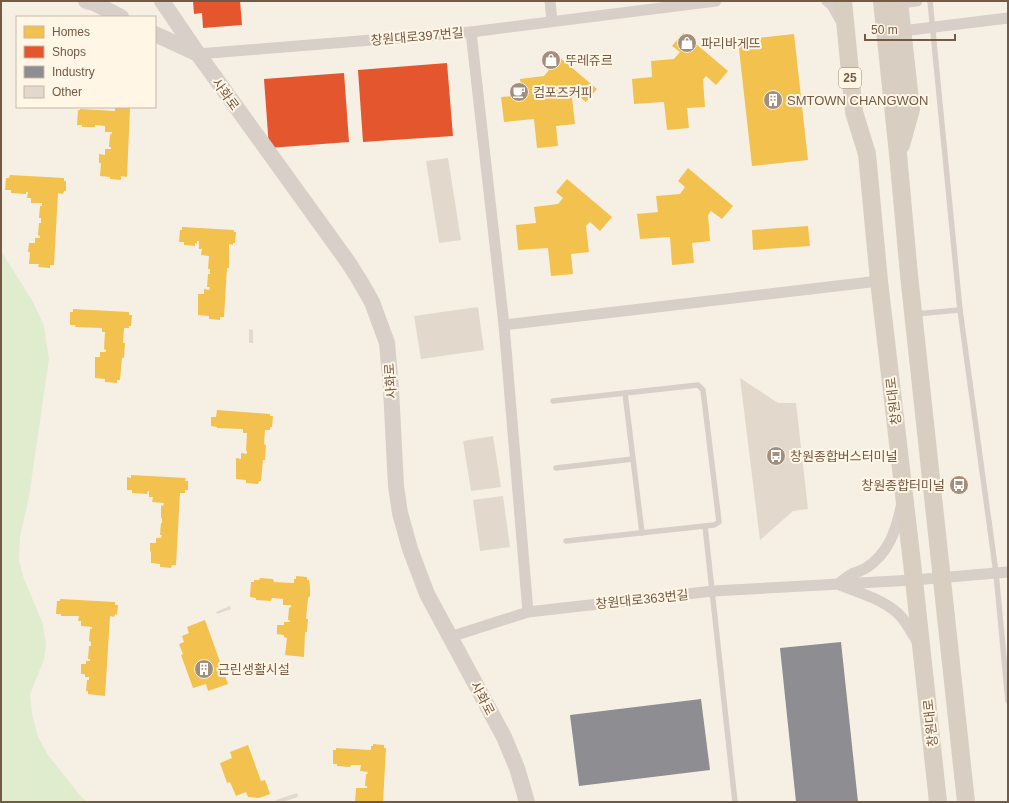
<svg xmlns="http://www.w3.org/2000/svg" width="1009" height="803" font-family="Arial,'Noto Sans KR',sans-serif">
<rect width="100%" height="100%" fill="#f6f0e4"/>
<polygon fill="#dfedce" points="1,251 32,300 44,326 49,359 29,497 20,537 19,560 24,579 43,624 46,645 44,660 30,694 32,714 38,737 48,755 78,793 87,802 1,802"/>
<g fill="#f2c14e">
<polygon points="683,33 728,71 716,85 706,76 703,80 705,107 687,108 689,128 667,130 664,102 634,104 632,79 652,77 651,61 674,59 680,52 672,46"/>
<polygon points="794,34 808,160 752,166 738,40"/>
<polygon points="552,51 597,89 586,102 576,94 572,98 575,124 556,126 558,146 537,148 534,119 504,122 501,97 522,95 520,79 544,76 549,70 542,64"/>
<polygon points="115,107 128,107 130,108 127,177 121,176 121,180 110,179 110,177 100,176 101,163 99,163 99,154 105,155 105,149 111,149 111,147 109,147 110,134 111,135 112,132 105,132 105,126 95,125 95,127 82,127 82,125 77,125 78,110 80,110 80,109 115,111"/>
<polygon points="688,168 733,206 722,219 711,211 708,215 710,241 692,243 694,263 672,265 670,237 640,239 637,214 658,212 656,196 680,194 685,187 678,181"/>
<polygon points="10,175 64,178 64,181 66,181 66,191 64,191 63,194 58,193 54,265 50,265 50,268 38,267 39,264 29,264 30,252 28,252 29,243 35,243 35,238 40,238 40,236 38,235 39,223 41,223 41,218 39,218 40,206 42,206 42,203 31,203 31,198 27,198 28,192 26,192 26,194 11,193 11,190 5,190 6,178 9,178"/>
<polygon points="567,179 612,217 600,231 590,222 586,226 589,252 571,254 573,274 551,276 548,248 518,250 516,225 536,223 534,207 558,204 563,198 556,192"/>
<polygon points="808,226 810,246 753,250 752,230"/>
<polygon points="182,227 234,230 234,232 236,232 235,243 233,243 233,245 229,244 229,268 227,268 224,317 220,317 220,320 209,319 209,316 198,315 198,294 204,294 204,289 209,290 210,287 207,287 208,274 210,274 210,269 208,269 209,256 201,255 202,249 199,249 199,241 197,241 197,244 195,243 195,246 184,245 184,242 179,242 180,230 182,230"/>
<polygon points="73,309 129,312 129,315 132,315 131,326 129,326 129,328 124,328 123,343 125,343 124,358 122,358 120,380 117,380 117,383 105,382 105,379 95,378 95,357 100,357 100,352 106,352 106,350 104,349 105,332 102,332 102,328 75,327 76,325 70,325 70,312 73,312"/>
<polygon points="217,410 270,414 270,416 273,416 272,427 270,427 270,430 265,430 264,444 266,445 265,460 263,460 261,481 259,481 258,484 246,483 246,480 236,479 236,458 241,459 241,453 247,454 247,451 246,451 247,433 243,433 243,429 217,428 217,427 211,426 211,417 216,417"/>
<polygon points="131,475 186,478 185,481 188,481 188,490 185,490 185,493 180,493 176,565 172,565 171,568 160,567 160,564 151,563 151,552 150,551 150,543 156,543 156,538 161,538 162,535 160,535 161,523 162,523 162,518 161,518 161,505 163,506 164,503 152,502 153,497 149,497 149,491 148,491 147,494 132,493 132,490 127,490 127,477 131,478"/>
<polygon points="296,576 307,577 307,580 309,580 310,586 310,596 308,598 306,619 308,619 307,632 305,632 304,657 285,655 287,638 284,637 284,635 277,634 277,625 284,625 284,622 290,622 290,620 288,620 289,608 291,607 291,605 283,605 283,599 272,598 271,601 256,600 256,598 250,597 251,582 254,582 254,580 259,580 260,578 273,579 274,582 294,583 294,579 296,579"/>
<polygon points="60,599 115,602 115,605 118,605 117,615 115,614 114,617 110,616 105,696 88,694 88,691 86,691 87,680 89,680 89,677 85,677 85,674 81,674 81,664 86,664 86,661 90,661 90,659 88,659 89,646 91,646 91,642 89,641 90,629 92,629 92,627 81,626 81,621 78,621 79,616 61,616 61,614 56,614 57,601 60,601"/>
<polygon points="205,620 228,684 208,691 206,684 193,688 181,655 183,654 179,644 184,642 182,636 189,633 187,627"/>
<polygon points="373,744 384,745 384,748 386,748 383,802 355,802 356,788 367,788 367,786 365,786 366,774 367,774 368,772 360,771 361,765 351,765 350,767 337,766 337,764 333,764 333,750 336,750 336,748 371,750 371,746 373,746"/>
<polygon points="248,745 261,781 265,780 270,794 259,798 248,797 246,792 236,796 230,782 227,783 220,763 232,758 230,752"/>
</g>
<g fill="#e4572e">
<polygon points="193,1 240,1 242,25 203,28 202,13 194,14"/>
<polygon points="447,63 453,136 363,142 358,70"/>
<polygon points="344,73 349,142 269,148 264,79"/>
</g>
<g fill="#8d8d92">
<polygon points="841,642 858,802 796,802 780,648"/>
<polygon points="701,699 710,770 579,786 570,715"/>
</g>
<g fill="#e2d8cc">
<polygon points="448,158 461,240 439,243 426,161"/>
<polygon points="478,307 484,350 421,359 414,316"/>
<polygon points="249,329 253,330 253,343 249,343"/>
<polygon points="740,378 778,403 796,403 808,509 793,511 760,540"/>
<polygon points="493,436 501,487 471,491 463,441"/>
<polygon points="503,496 510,547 480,551 473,500"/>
<polygon points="230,606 231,609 217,614 216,612"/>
<polygon points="297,793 298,797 282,802 277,802 276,800"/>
</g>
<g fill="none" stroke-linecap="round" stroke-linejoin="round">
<g stroke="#d7cfc8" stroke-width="5.5">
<polyline points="960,310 996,573 1008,701"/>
<polyline points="915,314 960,310 930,1"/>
<polyline points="625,393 642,533"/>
<polyline points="553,401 698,385 703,390 719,522 714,525 566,541"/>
<polyline points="556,468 633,459"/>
<polyline points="705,526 735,802"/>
</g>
<g stroke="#d7cfc8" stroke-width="11">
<polyline points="550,1 552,21"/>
<polyline points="827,1 832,5 841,21"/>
<polyline points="899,3 917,1"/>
<polyline points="902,31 1008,18"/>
<polyline points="471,32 504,325 528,612"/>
<polyline points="198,54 471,32 716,1"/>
<polyline points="504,325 879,281"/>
<path d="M838 584C843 580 848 576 854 573 858 572 862 570 866 568 888 554 896 531 901 507"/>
<path d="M842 586C862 594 889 601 903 619 909 627 913 635 918 643"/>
<polyline points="450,637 528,612 713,591 914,580 1008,572"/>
</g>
<g stroke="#d7cfc8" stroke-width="16">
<polyline points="86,1 94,3 121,17"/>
<polyline points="162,1 198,54 348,262 360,281 372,302 387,343 391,389 396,486 400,513 410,549 427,594 504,737 517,768 527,802"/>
<polyline points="155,34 196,53"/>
</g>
<g stroke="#d8cec1" stroke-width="18">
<polyline points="843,1 854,112 867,154 879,281 914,580 938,802"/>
<polyline points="882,1 898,154 909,275 966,802"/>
<polyline points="899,1 911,109 901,145"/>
</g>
</g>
<defs>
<symbol id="shop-disc" viewBox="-11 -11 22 22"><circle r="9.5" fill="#a28e7d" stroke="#fff6e5"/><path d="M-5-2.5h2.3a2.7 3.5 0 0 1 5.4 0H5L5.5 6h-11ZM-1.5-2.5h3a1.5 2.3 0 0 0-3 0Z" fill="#fff"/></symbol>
<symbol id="cafe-disc" viewBox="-11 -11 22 22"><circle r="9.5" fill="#a28e7d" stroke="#fff6e5"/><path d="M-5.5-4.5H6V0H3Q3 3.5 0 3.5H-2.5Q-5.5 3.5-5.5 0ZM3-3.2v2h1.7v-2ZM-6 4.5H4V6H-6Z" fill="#fff"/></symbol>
<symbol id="building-disc" viewBox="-11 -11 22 22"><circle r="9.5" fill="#a28e7d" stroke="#fff6e5"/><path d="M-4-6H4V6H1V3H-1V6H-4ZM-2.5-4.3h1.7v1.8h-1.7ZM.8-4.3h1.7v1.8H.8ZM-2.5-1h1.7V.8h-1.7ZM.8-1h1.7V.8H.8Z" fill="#fff"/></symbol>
<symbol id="bus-disc" viewBox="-11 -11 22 22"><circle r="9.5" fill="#a28e7d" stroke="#fff6e5"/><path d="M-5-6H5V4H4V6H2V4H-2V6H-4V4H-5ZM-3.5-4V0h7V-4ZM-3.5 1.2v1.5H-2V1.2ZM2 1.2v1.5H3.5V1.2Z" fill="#fff"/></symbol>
</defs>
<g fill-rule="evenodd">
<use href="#shop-disc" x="676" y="32" width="22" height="22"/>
<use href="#shop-disc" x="540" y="49" width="22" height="22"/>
<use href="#cafe-disc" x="508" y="81" width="22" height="22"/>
<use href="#building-disc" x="762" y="89" width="22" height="22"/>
<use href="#bus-disc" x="765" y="445" width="22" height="22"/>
<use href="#bus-disc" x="948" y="474" width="22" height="22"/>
<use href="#building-disc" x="193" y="658" width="22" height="22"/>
</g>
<g text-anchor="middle" stroke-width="4" stroke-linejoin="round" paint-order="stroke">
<rect fill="#fff6e5" stroke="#9e8875" stroke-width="1" x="839" y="68" width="22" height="20" rx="3"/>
<g font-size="12" font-weight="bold" fill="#745945">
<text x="850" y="82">25</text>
</g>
<g font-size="13" fill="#745945" stroke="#fff6e5">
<text transform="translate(417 36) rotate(-5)" y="5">창원대로397번길</text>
<text transform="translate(226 94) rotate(54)" y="5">사화로</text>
<text transform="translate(390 381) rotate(-94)" y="5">사화로</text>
<text transform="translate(893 401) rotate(-97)" y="5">창원대로</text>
<text transform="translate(642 599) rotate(-6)" y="5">창원대로363번길</text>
<text transform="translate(483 698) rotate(62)" y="5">사화로</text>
<text transform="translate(930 723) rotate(-96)" y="5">창원대로</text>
</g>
<g font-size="13" fill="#745945" stroke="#fff6e5" text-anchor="start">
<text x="701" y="48">파리바게뜨</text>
<text x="565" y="65">뚜레쥬르</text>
<text x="533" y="97">컴포즈커피</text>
<text x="787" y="105">SMTOWN CHANGWON</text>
<text x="790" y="461">창원종합버스터미널</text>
<text x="945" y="490" text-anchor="end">창원종합터미널</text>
<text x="218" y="674">근린생활시설</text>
</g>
</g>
<rect width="1009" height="803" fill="none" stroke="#745945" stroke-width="4"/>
<rect x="16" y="16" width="140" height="92" fill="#fff6e5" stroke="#c7b7a5"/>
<rect x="24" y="26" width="20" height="12" fill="#f2c14e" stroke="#c7b7a5"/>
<text x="52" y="36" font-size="12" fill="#745945">Homes</text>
<rect x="24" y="46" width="20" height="12" fill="#e4572e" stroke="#c7b7a5"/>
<text x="52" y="56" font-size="12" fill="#745945">Shops</text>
<rect x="24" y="66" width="20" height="12" fill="#8d8d92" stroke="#c7b7a5"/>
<text x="52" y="76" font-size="12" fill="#745945">Industry</text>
<rect x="24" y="86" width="20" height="12" fill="#e2d8cc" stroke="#c7b7a5"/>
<text x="52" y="96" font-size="12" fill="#745945">Other</text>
<path d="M865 34v6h90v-6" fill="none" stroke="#745945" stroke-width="2"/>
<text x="871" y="34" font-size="12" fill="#745945" stroke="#fff6e5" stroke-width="3" paint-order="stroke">50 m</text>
</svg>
